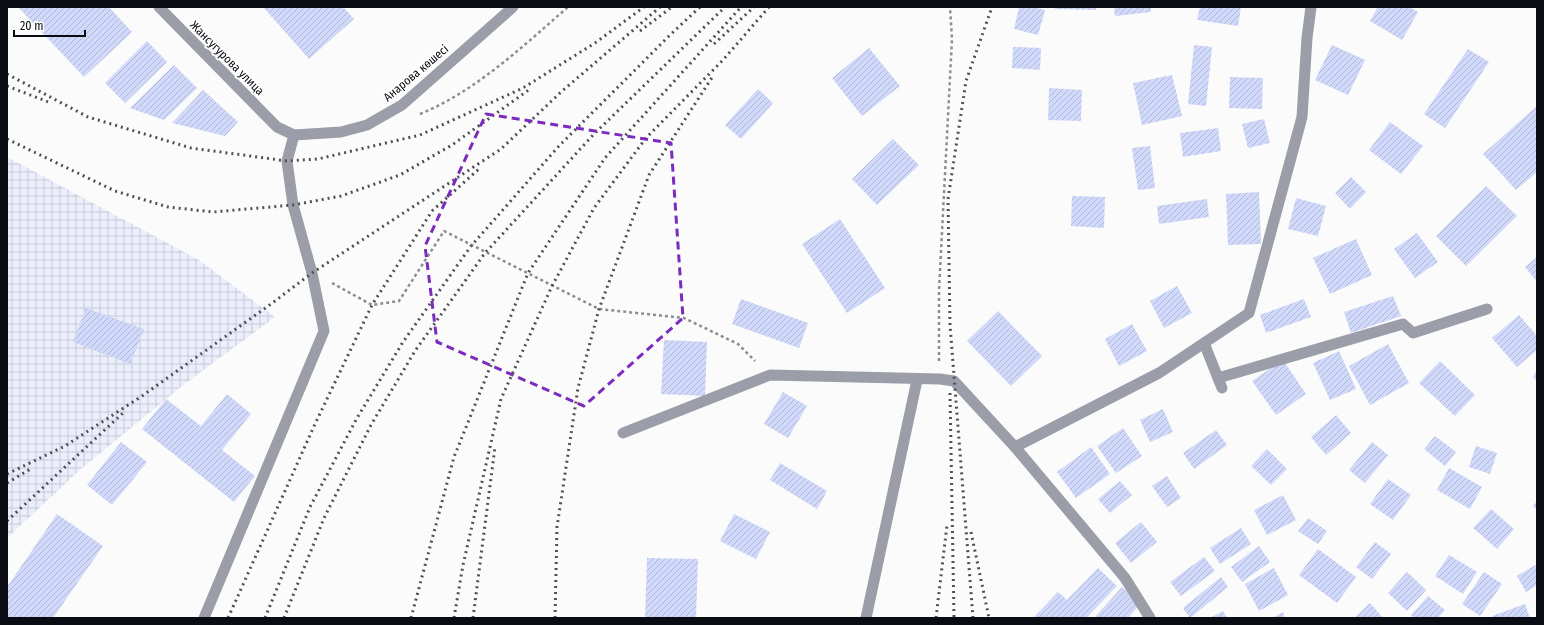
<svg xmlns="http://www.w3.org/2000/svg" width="1544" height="625" font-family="'Fira Sans Condensed',sans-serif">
<defs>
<pattern id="industrial-grid" width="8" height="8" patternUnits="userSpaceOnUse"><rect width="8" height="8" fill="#ebeefb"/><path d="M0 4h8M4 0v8" fill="none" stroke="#c8cbd6"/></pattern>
<pattern id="building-hatch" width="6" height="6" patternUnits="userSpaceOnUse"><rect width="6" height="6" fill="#d1d9fb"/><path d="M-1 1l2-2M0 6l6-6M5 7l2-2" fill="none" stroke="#b2b9d6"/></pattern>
</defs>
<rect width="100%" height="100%" fill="#fbfbfb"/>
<polygon fill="url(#industrial-grid)" points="7,157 199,260 275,317 182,386 81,469 7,538"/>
<g fill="url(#building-hatch)">
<polygon points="18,7 109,7 132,32 84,77"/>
<polygon points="263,7 343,7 354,19 309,59"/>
<polygon points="1019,7 1033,7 1045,10 1038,35 1014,29"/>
<polygon points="1055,7 1096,7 1096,10 1055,9"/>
<polygon points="1114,7 1151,7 1151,12 1115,16"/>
<polygon points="1200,7 1241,7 1238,26 1197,20"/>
<polygon points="1378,7 1409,7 1418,12 1402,40 1370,21"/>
<polygon points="147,41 167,62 125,103 105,83"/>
<polygon points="1194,45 1212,47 1206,106 1188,104"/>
<polygon points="1332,45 1365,60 1348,95 1315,80"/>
<polygon points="1013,47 1041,48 1040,70 1012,68"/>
<polygon points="869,48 900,86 862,116 832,78"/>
<polygon points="1468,49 1489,62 1445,128 1424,114"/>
<polygon points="174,65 197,88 164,120 130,108"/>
<polygon points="1172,75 1182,116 1142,125 1133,83"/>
<polygon points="1230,77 1263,78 1262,109 1229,108"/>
<polygon points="1049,88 1082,90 1081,121 1048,120"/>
<polygon points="758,89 773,103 741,139 725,125"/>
<polygon points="203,90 238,122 225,136 172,123"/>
<polygon points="1537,106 1537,172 1516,190 1483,154"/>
<polygon points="1264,119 1270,143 1248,148 1242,124"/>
<polygon points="1390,122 1423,146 1401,174 1369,150"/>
<polygon points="1218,128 1221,151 1183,157 1180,133"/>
<polygon points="893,139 919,165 877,205 852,179"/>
<polygon points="1150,146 1155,188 1138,190 1132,148"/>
<polygon points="1351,177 1366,192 1350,209 1335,193"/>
<polygon points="1486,186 1517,216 1466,266 1436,236"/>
<polygon points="1259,192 1261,244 1228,245 1226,194"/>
<polygon points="1072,196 1105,197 1104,228 1071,226"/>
<polygon points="1296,198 1326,206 1318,236 1288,229"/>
<polygon points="1207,199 1209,217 1159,224 1157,206"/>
<polygon points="840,219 885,288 847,313 802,244"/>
<polygon points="1417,233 1438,262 1415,278 1394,249"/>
<polygon points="1356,239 1372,275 1330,294 1313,258"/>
<polygon points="1537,257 1537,282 1525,267"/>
<polygon points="1177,286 1192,313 1164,328 1150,301"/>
<polygon points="1393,296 1401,316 1351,333 1344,312"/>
<polygon points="741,299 808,323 799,348 732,324"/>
<polygon points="1304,299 1311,317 1266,333 1260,315"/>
<polygon points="86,308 144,329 130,364 73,342"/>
<polygon points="998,311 1042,356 1011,386 967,341"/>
<polygon points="1519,315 1537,336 1537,350 1517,367 1492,338"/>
<polygon points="1132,324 1147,351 1119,366 1105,339"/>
<polygon points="664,340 707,342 705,396 661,394"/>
<polygon points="1388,344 1409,383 1370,405 1349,366"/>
<polygon points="1339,351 1356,389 1330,400 1313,363"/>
<polygon points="1283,360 1306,394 1276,415 1252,381"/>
<polygon points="1440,361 1475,395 1455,416 1419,383"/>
<polygon points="1537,370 1537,380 1533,377"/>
<polygon points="783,392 807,406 788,438 764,424"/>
<polygon points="227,394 251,414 222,450 255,476 234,502 142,429 166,399 201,426"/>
<polygon points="1163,409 1173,432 1150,442 1140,420"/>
<polygon points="1336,415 1351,433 1326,455 1311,437"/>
<polygon points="1123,428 1142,456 1116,473 1097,446"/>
<polygon points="1216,430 1227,445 1194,469 1183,453"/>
<polygon points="1435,436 1456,452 1445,466 1424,449"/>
<polygon points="121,442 147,462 112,505 87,485"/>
<polygon points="1372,442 1388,455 1365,483 1349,470"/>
<polygon points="1476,446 1497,453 1490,474 1469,467"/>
<polygon points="1091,447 1110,474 1076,498 1057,472"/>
<polygon points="1267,449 1287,469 1271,485 1251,466"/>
<polygon points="780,463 827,491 817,509 770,480"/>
<polygon points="1449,468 1482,487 1470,509 1437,490"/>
<polygon points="1167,476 1181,498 1167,507 1152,486"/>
<polygon points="1388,479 1411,495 1393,520 1370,504"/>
<polygon points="1120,481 1132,495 1110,513 1098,499"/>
<polygon points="1283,495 1296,520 1267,535 1254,510"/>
<polygon points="1537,501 1537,510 1533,506"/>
<polygon points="1491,509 1514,529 1497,549 1473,528"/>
<polygon points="57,514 103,546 53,618 7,618 7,587"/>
<polygon points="734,514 770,532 756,559 720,541"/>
<polygon points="1308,518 1327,531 1318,544 1298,531"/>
<polygon points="1141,522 1157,542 1131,563 1115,543"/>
<polygon points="1241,528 1251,544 1220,564 1210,548"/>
<polygon points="1375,542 1391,554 1372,579 1356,567"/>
<polygon points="1259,546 1270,562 1242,582 1231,567"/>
<polygon points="1318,549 1356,577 1337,603 1299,575"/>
<polygon points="1449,555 1477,572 1463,594 1435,576"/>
<polygon points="1204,557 1215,571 1181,596 1170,582"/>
<polygon points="647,558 698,559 696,618 645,618"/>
<polygon points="1537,564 1537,585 1526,592 1517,576"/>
<polygon points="1098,568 1117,586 1086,618 1033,618 1058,592 1067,600"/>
<polygon points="1274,568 1288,595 1259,611 1245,584"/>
<polygon points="1407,572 1426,590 1407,611 1388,593"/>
<polygon points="1484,572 1502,584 1480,616 1462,604"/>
<polygon points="1221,577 1228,587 1190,618 1183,608"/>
<polygon points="1122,587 1140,604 1128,618 1094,618"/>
<polygon points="1428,596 1445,610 1438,618 1414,618 1411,615"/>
<polygon points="1370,603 1383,618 1354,618"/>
<polygon points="1525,604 1530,618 1493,618 1492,616"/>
<polygon points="1223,611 1227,618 1210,618"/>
<polygon points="1283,612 1285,618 1272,618"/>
</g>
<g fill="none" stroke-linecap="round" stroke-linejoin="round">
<g stroke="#8c8d90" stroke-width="2.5" stroke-dasharray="3 3" stroke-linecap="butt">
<path d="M420 114C476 91 522 47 568 7"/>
<polyline points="332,283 372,305 399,301 444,231 599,309 684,318 738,344 755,361"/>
<polyline points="939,361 939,290 952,39 950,7"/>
</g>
<g stroke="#9b9ea8" stroke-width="11">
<polyline points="1204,343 1222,388"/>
<polyline points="1218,378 1403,324 1413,333 1487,309"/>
<polyline points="623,433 770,375 940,379 954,381 1015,447 1125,578 1150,618"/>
<polyline points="1015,447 1159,373 1249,313 1302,117 1307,38 1311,7"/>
<polyline points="204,618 324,331 312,273 293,205 287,161 294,135"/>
<polyline points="866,618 917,380"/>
</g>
<polyline stroke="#9b9ea8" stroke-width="11" points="159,7 277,127 294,135 341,132 367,125 402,105 513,7"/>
<g stroke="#505157" stroke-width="3" stroke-dasharray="2 4" stroke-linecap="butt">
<polyline points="640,31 672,7"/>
<polyline points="714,44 754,7"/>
<polyline points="7,74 88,117 191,148 287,161 318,159 420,135 523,88 595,43 644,7"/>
<polyline points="7,86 51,103"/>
<polyline points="7,139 115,191 168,207 213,212 293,205 341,196 400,175 452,145 530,89"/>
<polyline points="950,393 954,618"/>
<polyline points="7,474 65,446 142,396 271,304 312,273 501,149 561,92 660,7"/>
<polyline points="7,483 32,468"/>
<polyline points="7,521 124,412"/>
<polyline points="971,532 989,618"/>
<polyline points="228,618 315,424 372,305 432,211 480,168"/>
<polyline points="265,618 310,507 357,418 403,342 471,246 559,146 670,35 700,7"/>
<polyline points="284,618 324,518 371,425 415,351 485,253 594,134 725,7"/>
<polyline points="411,618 454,457 528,273 605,158 741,7"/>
<polyline points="454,618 463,565 501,399 552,286 594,208 646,138 723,60 769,7"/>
<polyline points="473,618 495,447"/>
<polyline points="555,618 557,527 578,388 599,309 649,175 713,76"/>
<polyline points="936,618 947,525"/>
<polyline points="973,618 950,325 948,199 966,81 992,7"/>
</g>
</g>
<path fill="none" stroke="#7b2cbf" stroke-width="3" stroke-dasharray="8 5" stroke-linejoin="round" d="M486 114 671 143 683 318 584 406 437 342 425 246Z"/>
<g text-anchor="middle" stroke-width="4" stroke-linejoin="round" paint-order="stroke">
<g font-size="12" fill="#0a0c14" stroke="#fff">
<text transform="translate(227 58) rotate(45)" y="4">Жансугурова улица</text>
<text transform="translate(416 73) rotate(-40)" y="4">Анарова көшесі</text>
</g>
</g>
<rect width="1544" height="625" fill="none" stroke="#0a0c14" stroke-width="16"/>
<path d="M14 30v6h71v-6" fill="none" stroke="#0a0c14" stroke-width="2"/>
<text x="20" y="30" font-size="12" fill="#0a0c14" stroke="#ffffff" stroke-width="3" paint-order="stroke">20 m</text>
</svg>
